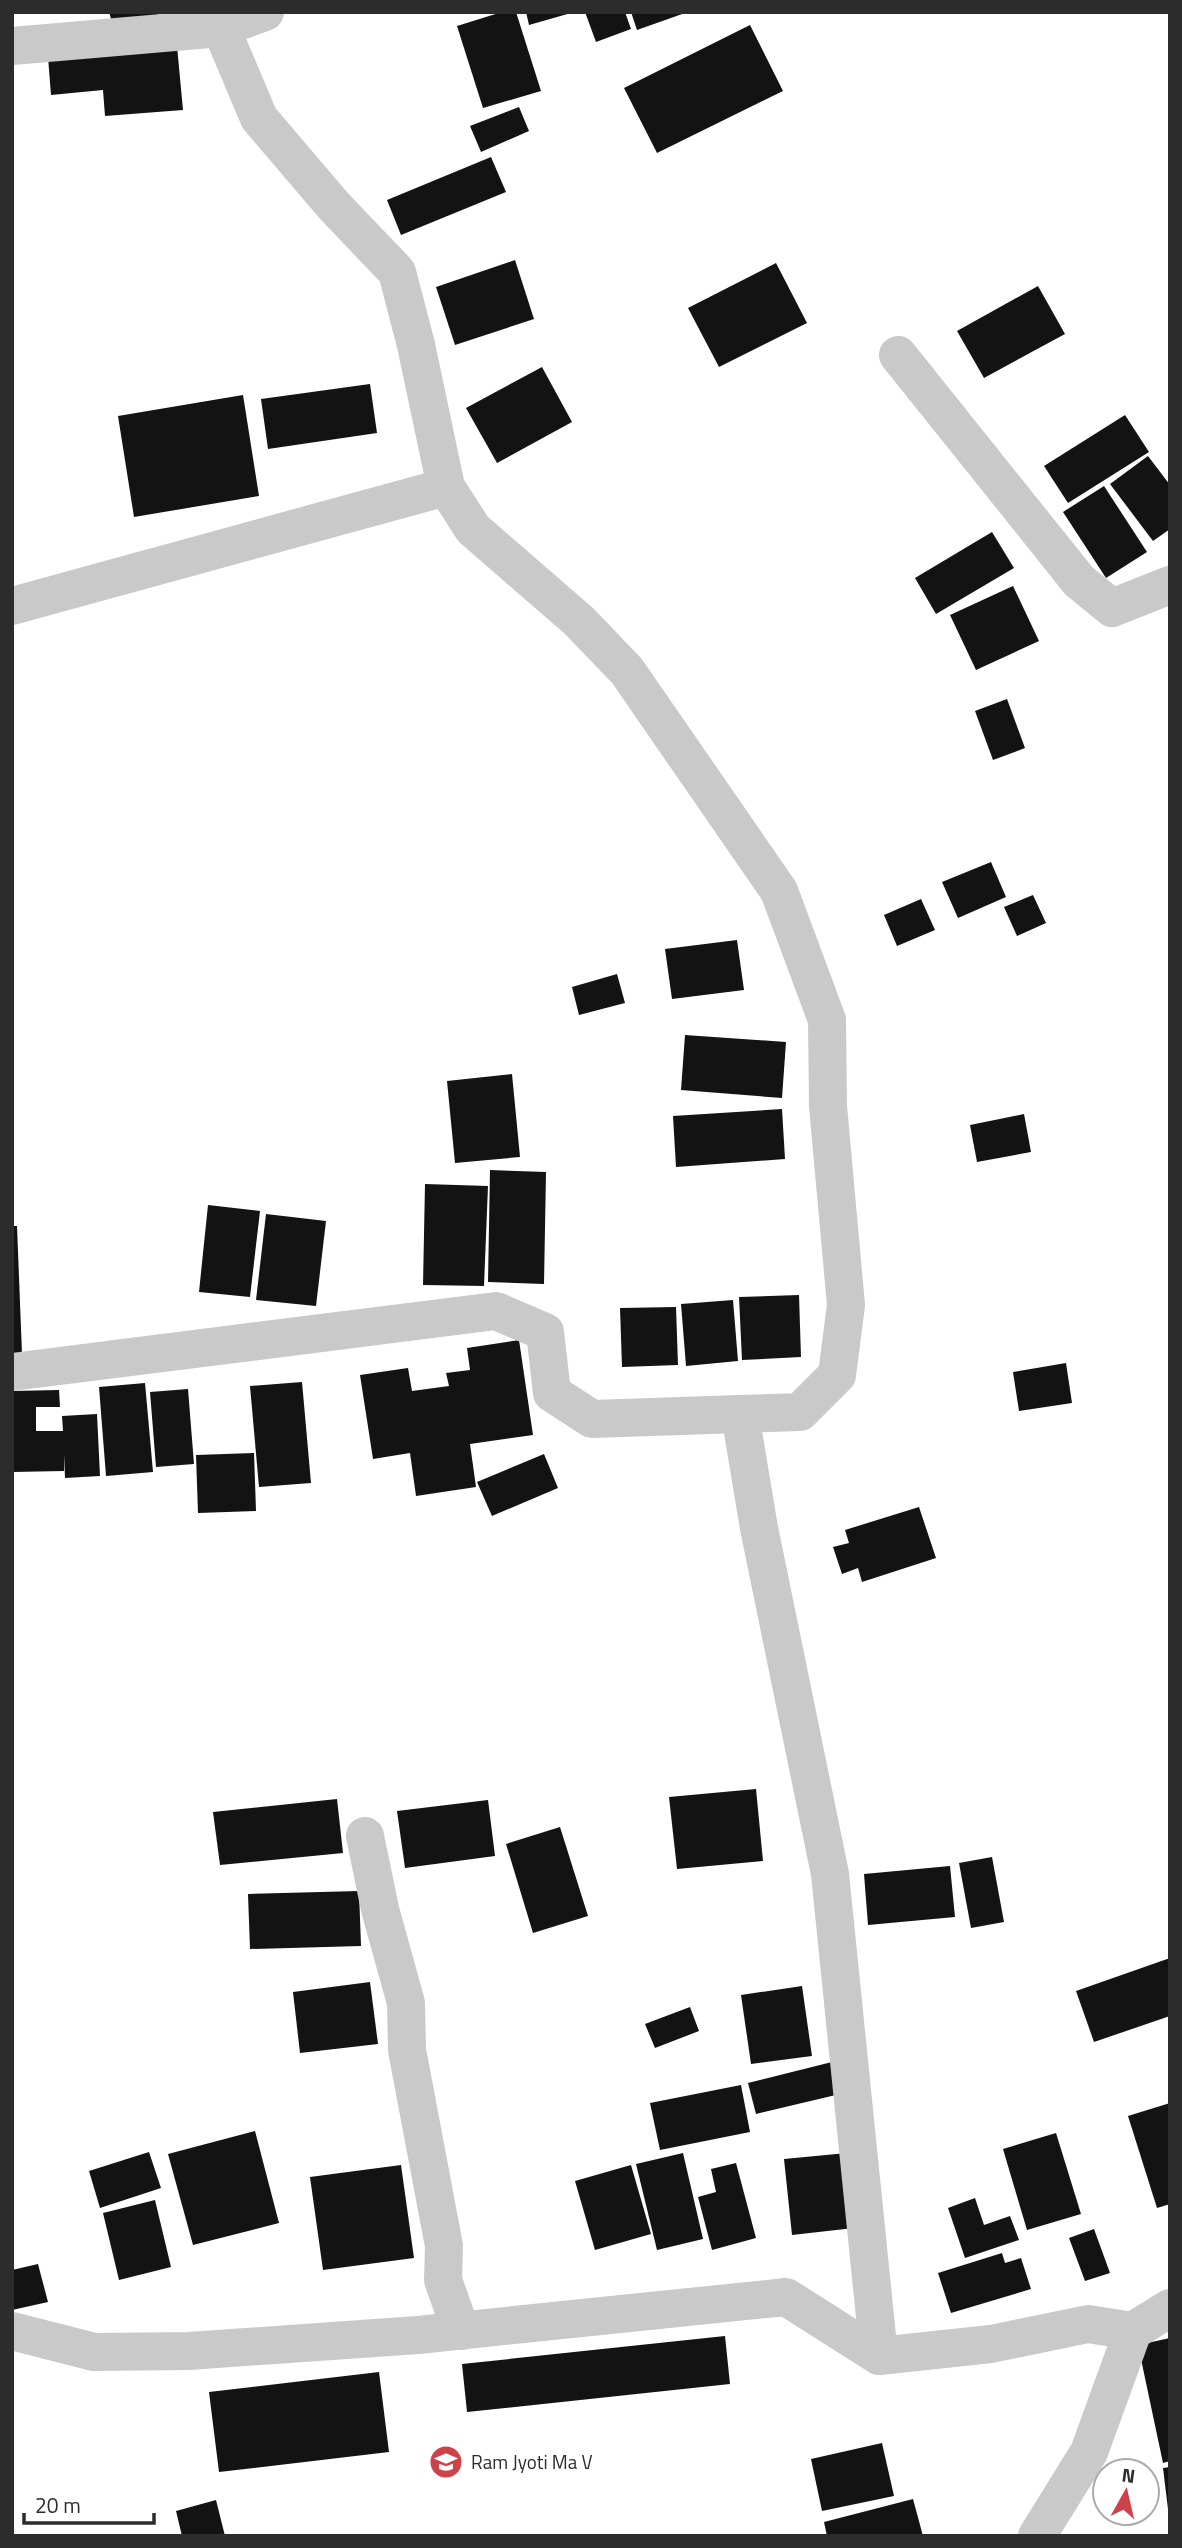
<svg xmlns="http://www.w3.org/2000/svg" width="1182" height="2548" font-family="'Titillium Web',sans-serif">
<rect width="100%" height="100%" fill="#fff"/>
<g fill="#131313">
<polygon points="109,12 163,12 163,13 114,29"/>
<polygon points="502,12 516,12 541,91 483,108 457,26"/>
<polygon points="526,12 571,12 571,13 529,25"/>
<polygon points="585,12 625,12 631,29 596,42"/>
<polygon points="631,12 685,12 685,13 637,30"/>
<polygon points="750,25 783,91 657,153 624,88"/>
<polygon points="177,46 183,110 105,116 103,90 51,95 48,57"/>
<polygon points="519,107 529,131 481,152 470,126"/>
<polygon points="491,157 506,192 401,235 387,200"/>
<polygon points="515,260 534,319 455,345 436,287"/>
<polygon points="776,263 807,323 719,367 688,308"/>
<polygon points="1038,286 1065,334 984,378 957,331"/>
<polygon points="542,367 572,422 497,463 466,408"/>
<polygon points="370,384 377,433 268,449 261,399"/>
<polygon points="243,395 259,496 134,517 118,416"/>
<polygon points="1125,415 1149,452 1068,503 1044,466"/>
<polygon points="1148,456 1170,485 1170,529 1153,541 1110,484"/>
<polygon points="1104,486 1147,552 1106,578 1063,512"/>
<polygon points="992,532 1014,568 936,614 915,578"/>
<polygon points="1013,586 1039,641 976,670 950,615"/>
<polygon points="1007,699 1025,748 993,760 975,711"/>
<polygon points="991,862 1006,897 958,918 942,882"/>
<polygon points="1033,895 1046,923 1017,936 1004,907"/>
<polygon points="921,899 935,930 897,946 884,915"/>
<polygon points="737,940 744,990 672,999 665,949"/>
<polygon points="617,974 625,1003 579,1015 572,987"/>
<polygon points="685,1035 786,1042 782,1098 681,1090"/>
<polygon points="512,1074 520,1157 455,1163 447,1081"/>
<polygon points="782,1109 785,1159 676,1167 673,1116"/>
<polygon points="1024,1114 1031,1152 977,1162 970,1125"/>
<polygon points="490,1170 546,1172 544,1284 488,1282"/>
<polygon points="425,1184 488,1186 484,1286 423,1285"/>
<polygon points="208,1205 260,1211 250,1297 199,1292"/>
<polygon points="266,1214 326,1221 316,1306 256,1300"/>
<polygon points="12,1226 17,1226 22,1354 12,1354"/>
<polygon points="799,1295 801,1357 742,1360 739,1297"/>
<polygon points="733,1300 738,1361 686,1366 681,1304"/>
<polygon points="676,1307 678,1365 622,1367 620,1308"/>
<polygon points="519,1340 533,1435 470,1444 476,1487 416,1496 410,1453 373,1459 360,1375 408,1368 412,1391 449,1386 446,1373 470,1370 467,1348"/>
<polygon points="1066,1363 1072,1403 1019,1411 1013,1372"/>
<polygon points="302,1382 311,1483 259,1487 250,1386"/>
<polygon points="145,1383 153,1472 106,1476 99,1387"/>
<polygon points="188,1389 194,1464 156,1467 150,1392"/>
<polygon points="59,1390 60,1407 36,1407 36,1431 63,1431 62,1416 97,1414 100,1476 65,1478 64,1454 64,1471 12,1472 12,1391"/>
<polygon points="254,1453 256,1511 198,1513 196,1455"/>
<polygon points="544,1454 558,1488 492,1516 477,1482"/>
<polygon points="919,1507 936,1558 862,1582 858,1568 842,1574 833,1547 849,1543 845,1530"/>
<polygon points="756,1789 763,1861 677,1869 669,1797"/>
<polygon points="337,1799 343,1853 220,1865 213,1812"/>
<polygon points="488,1800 495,1856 405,1868 397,1811"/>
<polygon points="560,1827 588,1916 533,1933 506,1844"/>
<polygon points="992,1857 1004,1922 971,1928 959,1863"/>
<polygon points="950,1866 955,1917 868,1925 864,1874"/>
<polygon points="359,1891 361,1946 250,1949 248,1894"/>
<polygon points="1170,1958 1170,2016 1094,2042 1076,1991"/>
<polygon points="370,1982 378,2044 300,2053 293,1992"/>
<polygon points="802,1986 812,2056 751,2064 741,1995"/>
<polygon points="690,2007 699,2031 655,2048 645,2024"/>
<polygon points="832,2062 840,2094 756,2114 748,2083"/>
<polygon points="741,2085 750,2132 660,2150 650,2103"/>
<polygon points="1170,2103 1170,2204 1157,2208 1128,2116"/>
<polygon points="255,2131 279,2223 193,2245 168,2154"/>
<polygon points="1056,2133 1081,2214 1027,2230 1003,2149"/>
<polygon points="149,2152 161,2188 100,2208 89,2171"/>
<polygon points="683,2153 703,2239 657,2250 636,2164"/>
<polygon points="847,2153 854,2228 792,2235 784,2159"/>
<polygon points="736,2163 756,2238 712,2250 698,2197 716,2192 711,2169"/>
<polygon points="401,2165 414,2258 323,2270 310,2177"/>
<polygon points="631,2165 651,2234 595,2250 575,2181"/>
<polygon points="975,2198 984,2225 1010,2216 1019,2240 965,2258 948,2208"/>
<polygon points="155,2200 171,2267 119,2280 103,2213"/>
<polygon points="1094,2229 1110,2273 1085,2281 1069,2238"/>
<polygon points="1002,2253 1005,2263 1021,2258 1031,2289 951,2313 938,2273"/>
<polygon points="38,2264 48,2302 12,2310 12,2270"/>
<polygon points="725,2336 730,2384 467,2412 462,2364"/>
<polygon points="1170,2338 1170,2461 1163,2463 1138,2345"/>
<polygon points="379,2372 389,2452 219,2472 209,2392"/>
<polygon points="882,2443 894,2496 822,2511 811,2459"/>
<polygon points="1170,2467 1170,2508 1168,2509 1163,2468"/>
<polygon points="913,2499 923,2536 827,2536 824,2522"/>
<polygon points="216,2500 225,2536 182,2536 176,2511"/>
</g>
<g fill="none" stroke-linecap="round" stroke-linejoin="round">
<g stroke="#c9c9c9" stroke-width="38">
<polyline points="265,12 221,28 259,118 334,206 397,272 416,345 446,487 473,529 579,621 627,671 779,891 827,1020 828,1106 846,1305 837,1375 800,1412 740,1414 759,1528 830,1874 879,2356"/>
<polyline points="12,46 221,28"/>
<polyline points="898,355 1079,581 1112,608 1170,585"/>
<polyline points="12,606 446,487"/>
<polyline points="12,1372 496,1311 545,1332 552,1393 592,1419 740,1414"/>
<polyline points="365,1836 380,1909 406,2003 407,2050 444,2246 443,2280 461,2331"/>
<polyline points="12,2331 94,2352 189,2351 418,2335 786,2297 879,2356 991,2344 1088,2324 1133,2331"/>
<polyline points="1037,2536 1089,2452 1133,2331 1170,2308"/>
</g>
</g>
<defs>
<symbol id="school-disc" viewBox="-11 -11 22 22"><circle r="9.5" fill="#ce4349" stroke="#fff"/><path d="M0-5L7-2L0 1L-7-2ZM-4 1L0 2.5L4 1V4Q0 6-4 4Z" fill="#fff"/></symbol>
</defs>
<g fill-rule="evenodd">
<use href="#school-disc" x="427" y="2443" width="38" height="38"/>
</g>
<g text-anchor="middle" stroke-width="7" stroke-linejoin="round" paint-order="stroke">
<g font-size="19" fill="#2c2c2c" stroke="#fff" text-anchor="start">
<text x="471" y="2469">Ram Jyoti Ma V</text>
</g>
</g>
<rect width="1182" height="2548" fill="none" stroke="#2c2c2c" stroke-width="28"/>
<g transform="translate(1126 2492) rotate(8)"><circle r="33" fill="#ffffff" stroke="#ababab" stroke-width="2"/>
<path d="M0-5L12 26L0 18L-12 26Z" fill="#ce4349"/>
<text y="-10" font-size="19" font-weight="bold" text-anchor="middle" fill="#2c2c2c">N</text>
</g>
<path d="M24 2513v10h130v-10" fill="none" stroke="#2c2c2c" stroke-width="3.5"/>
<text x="35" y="2513" font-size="21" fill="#2c2c2c" stroke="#ffffff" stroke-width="5" paint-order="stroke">20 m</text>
</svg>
